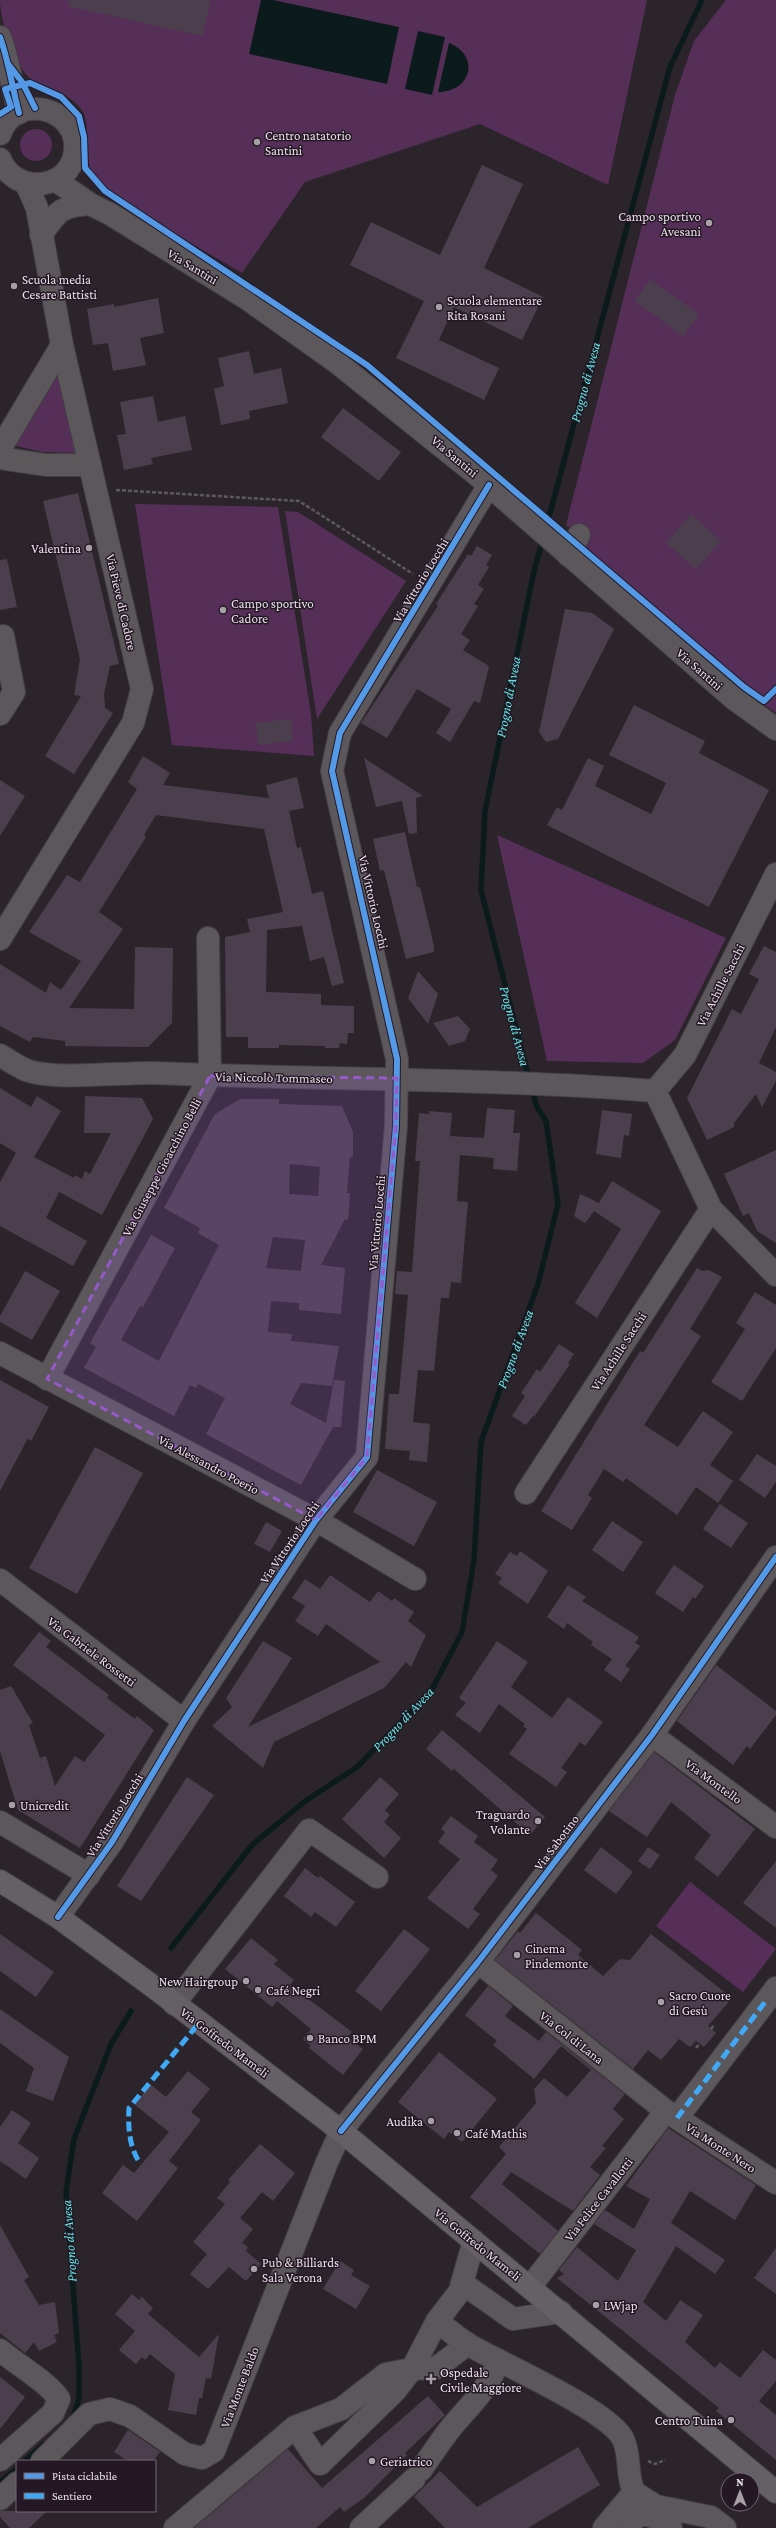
<svg xmlns="http://www.w3.org/2000/svg" width="776" height="2528" font-family="'Crimson Pro',serif">
<rect width="100%" height="100%" fill="#2b252b"/>
<g fill="#562f58">
<path d="M0 0H647L608 185 480 124 305 182 242 273C214 256 104 195 91 172 86 163 90 124 83 112 71 92 49 91 32 80 15 68 0 20 0 0Z"/>
<polygon points="726,0 776,0 776,713 743,690 577,545 581,539 591,543 566,525 675,95 694,41"/>
<circle cx="36" cy="145" r="16"/>
<polygon points="57,362 79,453 42,452 8,444"/>
<polygon points="135,504 278,507 311,714 314,756 172,745"/>
<polygon points="285,511 298,512 406,581 317,719"/>
<polygon points="497,835 726,938 675,1040 643,1063 547,1061"/>
<polygon points="690,1882 776,1949 743,1992 656,1926"/>
</g>
<g fill="#0b1b1b">
<polygon points="261,0 273,0 399,27 387,84 249,54"/>
<polygon points="418,31 445,37 432,95 405,89"/>
<path d="M449 43C481 56 471 92 438 92Z"/>
</g>
<g fill="none" stroke-linecap="round" stroke-linejoin="round">
<g stroke="#0b1b1b" stroke-width="5.5">
<polyline points="546,528 670,67 702,0"/>
<polyline points="529,1079 481,890 485,811 534,571 543,538"/>
<polyline points="171,1948 252,1845 304,1802 357,1767 431,1691 462,1632 474,1560 481,1442 538,1284 558,1204 546,1121 537,1107 531,1088"/>
<polyline points="72,2420 79,2399 79,2366 66,2192 74,2139 111,2044 131,2011"/>
<polyline points="25,2461 43,2445"/>
<polyline points="0,2483 17,2468"/>
</g>
</g>
<g fill="#4c3f4d" fill-rule="evenodd">
<polygon points="69,0 211,0 202,36 68,6"/>
<polygon points="482,165 523,184 484,268 543,297 522,340 454,307 439,340 499,368 484,400 396,358 424,301 350,265 371,222 440,255"/>
<polygon points="650,280 699,314 683,336 635,301"/>
<polygon points="158,298 164,333 140,338 146,365 113,371 108,343 93,345 87,309 114,304 114,307"/>
<polygon points="249,351 254,374 281,368 288,403 249,411 250,419 221,425 214,389 224,386 218,358"/>
<polygon points="153,396 158,422 185,416 192,450 151,458 153,464 124,470 117,435 126,434 120,402"/>
<polygon points="343,408 401,452 379,481 321,437"/>
<polygon points="78,493 119,664 110,666 104,694 105,708 113,713 74,774 45,756 81,696 74,695 80,659 43,501"/>
<polygon points="691,514 721,541 696,569 666,543"/>
<polygon points="477,546 492,555 486,565 489,567 478,585 484,589 474,604 478,606 461,634 470,640 463,650 489,666 480,703 474,701 450,742 436,733 451,709 417,689 387,738 361,723 438,606 436,604 468,554 471,556"/>
<polygon points="7,559 17,607 0,610 0,560"/>
<polygon points="565,609 592,613 614,629 558,739 546,742 539,732"/>
<polygon points="634,705 705,741 699,753 769,790 709,907 547,825 557,807 562,810 588,758 604,766 595,786 651,814 666,783 609,755"/>
<polygon points="291,719 293,741 258,745 256,723"/>
<polygon points="143,756 170,773 163,785 269,798 266,785 297,777 304,808 289,811 297,848 301,847 312,894 323,891 344,983 332,986 324,957 310,961 302,926 267,930 266,992 321,994 321,1005 354,1006 354,1033 348,1033 347,1044 340,1043 339,1048 325,1048 325,1046 279,1045 279,1048 248,1048 248,1037 226,1037 225,937 250,932 247,919 283,912 264,829 156,815 144,835 146,837 99,912 123,929 69,1008 134,1009 135,947 173,948 172,1023 148,1047 65,1046 65,1041 33,1037 30,1042 0,1026 0,964 46,993 50,982 61,990 81,961 29,932 67,875 80,882 137,789 128,782"/>
<polygon points="364,758 423,796 416,798 417,833 409,834 402,801 376,807"/>
<polygon points="0,780 25,796 0,836"/>
<polygon points="405,832 417,887 420,887 434,946 434,952 406,959 384,870 380,871 373,839"/>
<polygon points="764,946 776,952 776,1027 759,1063 776,1072 776,1081 762,1107 756,1094 734,1123 734,1127 707,1140 687,1098 732,1009 741,1014 759,979 749,974"/>
<polygon points="418,971 438,994 428,1024 408,998"/>
<polygon points="458,1016 470,1029 465,1041 449,1046 433,1023"/>
<polygon points="0,1088 31,1107 37,1096 61,1111 34,1157 74,1178 75,1175 82,1179 85,1171 90,1174 111,1133 84,1133 85,1096 142,1098 153,1119 102,1215 59,1192 46,1218 87,1241 73,1266 0,1226 0,1182 16,1153 0,1143"/>
<path d="M240 1099H279V1104L342 1106 353 1132V1157H350L347 1193H350L348 1220 345 1219 321 1265 345 1268 341 1314 299 1310V1303L271 1301 268 1332 292 1334 291 1341 339 1346 332 1386 301 1383 290 1404 326 1423 334 1380 345 1381 341 1427H333L301 1485 206 1434 225 1398 198 1384 196 1388 190 1385 174 1416 84 1368 96 1347 90 1343 151 1235 175 1248 143 1307 140 1306 121 1340 159 1361 219 1245 198 1233 200 1228 164 1208 215 1114ZM290 1164 320 1167 318 1196 289 1194ZM273 1237 305 1240 301 1271 266 1268Z"/>
<polygon points="487,1108 515,1110 513,1133 520,1133 517,1171 493,1169 494,1158 460,1155 457,1201 468,1202 461,1283 451,1282 449,1298 441,1298 434,1371 418,1370 413,1422 430,1424 427,1462 409,1460 410,1451 385,1449 389,1394 399,1394 408,1295 395,1294 397,1271 412,1272 420,1161 415,1161 419,1113 429,1114 429,1111 452,1113 450,1136 484,1138"/>
<polygon points="602,1110 632,1114 629,1136 624,1135 621,1158 596,1154"/>
<polygon points="776,1150 776,1243 757,1231 749,1213 743,1216 724,1174"/>
<polygon points="612,1181 661,1211 597,1318 575,1303 621,1229 594,1211 585,1223 574,1216 580,1194 599,1203"/>
<polygon points="697,1268 702,1271 709,1270 722,1277 690,1329 701,1336 644,1425 678,1447 703,1411 733,1432 710,1465 733,1481 718,1503 696,1487 677,1515 626,1478 623,1482 604,1469 588,1495 592,1498 572,1530 541,1511 640,1351 643,1353"/>
<polygon points="25,1271 60,1291 32,1340 0,1322 0,1316"/>
<polygon points="755,1292 776,1305 776,1348 742,1401 711,1382 745,1329 736,1323"/>
<polygon points="559,1344 574,1354 568,1363 570,1364 534,1417 533,1416 526,1425 512,1416 525,1396 521,1393 537,1369 540,1372"/>
<polygon points="0,1380 49,1407 31,1441 28,1438 0,1491"/>
<polygon points="95,1447 143,1473 77,1594 29,1568"/>
<polygon points="757,1454 776,1466 776,1482 765,1498 739,1480"/>
<polygon points="377,1470 437,1502 414,1546 353,1512"/>
<polygon points="720,1504 748,1523 731,1548 703,1529"/>
<polygon points="612,1521 643,1542 623,1572 592,1550"/>
<polygon points="266,1522 282,1531 270,1552 254,1544"/>
<polygon points="520,1551 548,1571 528,1604 498,1583 502,1578 495,1574 510,1552 517,1556"/>
<polygon points="674,1565 704,1586 695,1599 693,1597 683,1612 655,1593"/>
<polygon points="330,1575 370,1602 378,1591 392,1601 394,1598 414,1612 408,1621 426,1635 411,1667 406,1662 384,1688 274,1742 263,1768 212,1726 232,1707 226,1698 263,1641 292,1658 248,1727 380,1662 326,1624 318,1636 295,1621 305,1606 292,1598 305,1579 320,1589"/>
<polygon points="568,1585 586,1597 582,1601 639,1637 635,1643 640,1646 625,1666 630,1669 621,1682 604,1670 612,1659 591,1645 593,1642 567,1623 564,1629 547,1617"/>
<polygon points="39,1632 51,1641 46,1647 109,1695 107,1698 135,1719 137,1716 154,1730 80,1848 18,1810 0,1751 0,1690 11,1686 33,1723 29,1725 40,1758 46,1756 55,1786 75,1756 84,1762 105,1735 13,1665"/>
<polygon points="497,1641 528,1662 511,1687 552,1718 568,1697 603,1722 585,1746 580,1742 561,1768 567,1772 556,1787 509,1754 527,1729 523,1726 525,1724 499,1704 480,1733 455,1715 466,1703 459,1698"/>
<polygon points="716,1665 776,1711 776,1715 750,1749 747,1746 733,1765 677,1721"/>
<polygon points="442,1730 545,1817 530,1835 454,1769 452,1771 426,1749"/>
<polygon points="654,1752 755,1829 718,1877 694,1858 711,1835 671,1802 647,1837 609,1811"/>
<polygon points="187,1777 214,1795 141,1901 117,1886"/>
<polygon points="380,1777 399,1794 385,1810 390,1815 384,1822 401,1838 384,1858 342,1819"/>
<polygon points="451,1816 478,1836 474,1842 498,1860 491,1870 498,1876 473,1909 480,1914 468,1929 427,1898 460,1859 438,1842 445,1832 441,1829"/>
<polygon points="601,1847 633,1872 616,1894 584,1870"/>
<polygon points="648,1847 660,1855 650,1869 638,1861"/>
<polygon points="776,1861 776,1928 743,1903"/>
<polygon points="305,1868 318,1878 320,1876 355,1902 336,1927 315,1912 311,1917 284,1896"/>
<polygon points="536,1913 582,1950 578,1955 603,1976 620,1959 630,1960 651,1934 732,1998 708,2026 716,2033 704,2047 696,2041 690,2047 679,2039 661,2060 648,2050 633,2069 495,1960 518,1931 520,1933"/>
<polygon points="404,1929 430,1949 381,2011 355,1991"/>
<polygon points="0,1934 54,1972 36,1997 0,1971"/>
<polygon points="251,1938 278,1960 274,1964 294,1980 290,1985 352,2032 347,2037 363,2049 343,2075 309,2048 311,2046 303,2039 311,2029 277,2001 272,2007 225,1969"/>
<polygon points="488,1986 513,2006 505,2016 539,2041 546,2032 625,2094 613,2109 624,2119 602,2146 606,2148 590,2167 600,2175 573,2211 511,2172 502,2184 558,2231 540,2254 470,2197 506,2154 499,2147 536,2103 534,2089 544,2078 567,2097 591,2070 561,2046 534,2079 493,2045 497,2041 465,2015"/>
<polygon points="0,2009 69,2057 53,2101 26,2091 34,2068 0,2043"/>
<polygon points="439,2052 497,2099 462,2142 449,2132 444,2139 398,2102"/>
<polygon points="188,2071 210,2089 191,2112 201,2120 169,2161 178,2168 137,2221 102,2193 123,2165 134,2173 169,2132 135,2105 150,2084 166,2097"/>
<polygon points="12,2110 31,2123 18,2143 39,2158 26,2179 0,2161 0,2127"/>
<polygon points="668,2128 756,2185 735,2220 690,2191 671,2223 725,2260 715,2274 676,2246 643,2302 666,2321 680,2300 703,2315 685,2342 715,2368 720,2362 740,2378 763,2350 776,2360 776,2381 759,2401 776,2415 776,2460 716,2411 719,2408 557,2278 564,2274 559,2270 577,2247 618,2281 636,2250 594,2224 605,2210 634,2229 650,2199 626,2186"/>
<polygon points="260,2144 295,2173 273,2201 262,2192 240,2218 253,2229 242,2243 248,2247 246,2251 261,2264 246,2281 229,2267 208,2289 190,2274 207,2254 193,2242 225,2204 217,2198 230,2182 228,2180"/>
<polygon points="0,2225 29,2277 24,2280 39,2305 55,2302 59,2333 54,2335 57,2342 39,2351 34,2342 25,2353 0,2333"/>
<polygon points="776,2248 776,2294 754,2278"/>
<polygon points="340,2261 354,2270 351,2275 370,2286 356,2309 323,2289"/>
<polygon points="132,2294 139,2300 142,2297 153,2308 148,2314 199,2357 219,2334 211,2379 206,2378 202,2398 199,2398 196,2415 168,2410 175,2374 150,2354 145,2360 142,2357 136,2364 119,2350 135,2331 115,2314"/>
<polygon points="0,2377 25,2397 0,2429"/>
<polygon points="428,2396 445,2415 405,2453 407,2455 364,2498 344,2512 340,2507 316,2528 194,2528 288,2449 322,2488"/>
<polygon points="128,2430 160,2452 153,2461 128,2461 114,2452"/>
<polygon points="578,2447 600,2485 528,2528 445,2528 414,2497 440,2471 477,2507"/>
<polygon points="0,2511 47,2511 29,2528 10,2528 0,2517"/>
</g>
<g fill="none" stroke-linecap="round" stroke-linejoin="round">
<defs>
<g id="minor">
<path d="M0 37C9 62 12 87 19 113"/>
<path d="M0 134C14 91 80 107 75 151 70 192 14 195 0 159"/>
<polyline points="55,180 90,204 110,214 246,298 335,361 477,475 733,698 776,729"/>
<path d="M41 235C58 211 60 206 90 204"/>
<polyline points="0,449 62,345"/>
<polyline points="0,458 46,465 90,465"/>
<polyline points="568,555 579,535"/>
<polyline points="0,714 14,692 3,636"/>
<polyline points="0,939 133,723 142,689 62,345 37,208 26,183"/>
<path d="M0 1055C8 1060 17 1066 26 1070 55 1081 121 1072 155 1073 322 1080 489 1078 655 1091"/>
<polyline points="655,1091 685,1055 776,874"/>
<polyline points="655,1091 711,1209 776,1275"/>
<polyline points="0,1353 316,1520 415,1579"/>
<polyline points="47,1379 210,1076 208,938"/>
<polyline points="526,1493 711,1209"/>
<polyline points="0,1580 184,1721"/>
<polyline points="652,1735 776,1827"/>
<polyline points="0,1822 89,1875"/>
<polyline points="58,1917 112,1842 184,1721 316,1520 367,1457 396,1126 397,1059 332,771 340,733 489,485"/>
<polyline points="478,1962 666,2111 776,2183"/>
<polyline points="174,2004 309,1830 377,1877"/>
<polyline points="677,2118 776,1988"/>
<polyline points="474,2241 462,2283 513,2319 561,2312"/>
<polyline points="462,2283 460,2291 437,2321 412,2369 436,2368 468,2344"/>
<polyline points="530,2287 666,2111"/>
<path d="M437 2321C447 2329 458 2338 469 2345 500 2363 610 2411 623 2439 631 2455 626 2475 634 2492L604 2528"/>
<path d="M0 2350C17 2365 47 2381 59 2399L53 2413 0 2460"/>
<polygon points="412,2369 395,2391 320,2464 295,2427 341,2409 386,2374"/>
<polyline points="42,2461 89,2414 110,2409 130,2416 185,2454 202,2458 214,2451 327,2162 341,2131 478,1962 652,1735 776,1557"/>
<path d="M421 2470C432 2454 443 2437 455 2423 473 2402 490 2387 498 2360"/>
<polyline points="634,2492 656,2506 711,2517 725,2528"/>
<polyline points="0,2499 17,2483"/>
<polyline points="175,2528 295,2427"/>
<polyline points="361,2528 414,2479"/>
<path d="M630 2528C636 2504 660 2519 671 2528"/>
</g>
<polyline id="major" points="0,1881 58,1917 151,1985 341,2131 776,2492"/>
</defs>
<use href="#minor" stroke="#454045" stroke-width="24"/>
<use href="#major" stroke="#454045" stroke-width="24"/>
<g stroke="#5c595c" stroke-width="2.5" stroke-dasharray="4 2" stroke-linecap="butt">
<polyline points="116,490 299,501 413,574"/>
<polyline points="711,2029 714,2025"/>
<polyline points="696,2048 699,2044"/>
<polyline points="648,2461 655,2464 665,2460"/>
</g>
<use href="#minor" stroke="#5b575b" stroke-width="22"/>
<use href="#major" stroke="#656065" stroke-width="22"/>
<g stroke="#3fa9f5" stroke-width="5" stroke-dasharray="10 5" stroke-linecap="butt">
<polyline points="677,2118 765,2002"/>
<path d="M138 2160C129 2145 128 2126 129 2108L199 2023"/>
</g>
<defs>
<g id="cycleway">
<path d="M0 37C9 62 12 87 19 113"/>
<polyline points="9,65 22,82 35,108"/>
<polyline points="0,114 11,107 5,89 30,83 61,97 79,116 84,137 85,168 105,191 367,365 744,687 764,701 776,689"/>
<polyline points="58,1917 112,1842 184,1721 316,1520 367,1457 396,1126 397,1059 332,771 340,733 489,485"/>
<polyline points="341,2131 478,1962 652,1735 776,1557"/>
</g>
</defs>
<use href="#cycleway" stroke="#241824" stroke-width="8"/>
<use href="#cycleway" stroke="#5399e6" stroke-width="6"/>
</g>
<path fill="#9659ca" fill-opacity="0.2" stroke="#9659ca" stroke-width="3" stroke-dasharray="8 5" stroke-linejoin="round" d="M210 1076 397 1078 396 1126 367 1457 316 1520 47 1379Z"/>
<g fill="#a69fa6" stroke="#241824" stroke-width="1.5">
<circle cx="257" cy="142" r="4"/>
<circle cx="709" cy="223" r="4"/>
<circle cx="14" cy="286" r="4"/>
<circle cx="439" cy="307" r="4"/>
<circle cx="89" cy="548" r="4"/>
<circle cx="223" cy="610" r="4"/>
<circle cx="12" cy="1805" r="4"/>
<circle cx="538" cy="1821" r="4"/>
<circle cx="517" cy="1955" r="4"/>
<circle cx="246" cy="1981" r="4"/>
<circle cx="258" cy="1990" r="4"/>
<circle cx="661" cy="2002" r="4"/>
<circle cx="310" cy="2038" r="4"/>
<circle cx="431" cy="2121" r="4"/>
<circle cx="457" cy="2133" r="4"/>
<circle cx="254" cy="2269" r="4"/>
<circle cx="596" cy="2305" r="4"/>
<path d="M429 2373h4v4h4v4h-4v4h-4v-4h-4v-4h4z"/>
<circle cx="731" cy="2420" r="4"/>
<circle cx="372" cy="2461" r="4"/>
</g>
<g text-anchor="middle" stroke-width="3" stroke-linejoin="round" paint-order="stroke">
<g font-size="13" fill="#e9e0e9" stroke="#241824" text-anchor="start">
<text x="265" y="140">Centro natatorio<tspan x="265" dy="15">Santini</tspan></text>
<text x="701" y="221" text-anchor="end">Campo sportivo<tspan x="701" dy="15">Avesani</tspan></text>
<text x="22" y="284">Scuola media<tspan x="22" dy="15">Cesare Battisti</tspan></text>
<text x="447" y="305">Scuola elementare<tspan x="447" dy="15">Rita Rosani</tspan></text>
<text x="81" y="553" text-anchor="end">Valentina</text>
<text x="231" y="608">Campo sportivo<tspan x="231" dy="15">Cadore</tspan></text>
<text x="20" y="1810">Unicredit</text>
<text x="530" y="1819" text-anchor="end">Traguardo<tspan x="530" dy="15">Volante</tspan></text>
<text x="525" y="1953">Cinema<tspan x="525" dy="15">Pindemonte</tspan></text>
<text x="238" y="1986" text-anchor="end">New Hairgroup</text>
<text x="266" y="1995">Café Negri</text>
<text x="669" y="2000">Sacro Cuore<tspan x="669" dy="15">di Gesù</tspan></text>
<text x="318" y="2043">Banco BPM</text>
<text x="423" y="2126" text-anchor="end">Audika</text>
<text x="465" y="2138">Café Mathis</text>
<text x="262" y="2267">Pub &amp; Billiards<tspan x="262" dy="15">Sala Verona</tspan></text>
<text x="604" y="2310">LWjap</text>
<text x="440" y="2377">Ospedale<tspan x="440" dy="15">Civile Maggiore</tspan></text>
<text x="723" y="2425" text-anchor="end">Centro Tuina</text>
<text x="380" y="2466">Geriatrico</text>
</g>
<g font-size="13" fill="#e9e0e9" stroke="#241824">
<text transform="translate(193 266) rotate(31)" y="5">Via Santini</text>
<text transform="translate(455 456) rotate(40)" y="5">Via Santini</text>
<text transform="translate(420 580) rotate(-59)" y="5">Via Vittorio Locchi</text>
<text transform="translate(122 602) rotate(77)" y="5">Via Pieve di Cadore</text>
<text transform="translate(700 669) rotate(41)" y="5">Via Santini</text>
<text transform="translate(374 902) rotate(77)" y="5">Via Vittorio Locchi</text>
<text transform="translate(720 985) rotate(-63)" y="5">Via Achille Sacchi</text>
<text transform="translate(274 1077) rotate(1)" y="5">Via Niccolò Tommaseo</text>
<text transform="translate(161 1167) rotate(-62)" y="5">Via Giuseppe Gioacchino Belli</text>
<text transform="translate(376 1223) rotate(-85)" y="5">Via Vittorio Locchi</text>
<text transform="translate(618 1351) rotate(-57)" y="5">Via Achille Sacchi</text>
<text transform="translate(209 1464) rotate(28)" y="5">Via Alessandro Poerio</text>
<text transform="translate(289 1542) rotate(-56)" y="5">Via Vittorio Locchi</text>
<text transform="translate(92 1651) rotate(37)" y="5">Via Gabriele Rossetti</text>
<text transform="translate(714 1781) rotate(36)" y="5">Via Montello</text>
<text transform="translate(114 1815) rotate(-58)" y="5">Via Vittorio Locchi</text>
<text transform="translate(556 1842) rotate(-53)" y="5">Via Sabotino</text>
<text transform="translate(572 2037) rotate(38)" y="5">Via Col di Lana</text>
<text transform="translate(225 2042) rotate(37)" y="5">Via Goffredo Mameli</text>
<text transform="translate(721 2147) rotate(33)" y="5">Via Monte Nero</text>
<text transform="translate(598 2199) rotate(-52)" y="5">Via Felice Cavallotti</text>
<text transform="translate(478 2244) rotate(39)" y="5">Via Goffredo Mameli</text>
<text transform="translate(239 2387) rotate(-69)" y="5">Via Monte Baldo</text>
</g>
<g font-size="14" font-style="italic" fill="#5de7e5" stroke="#241824">
<text transform="translate(585 382) rotate(-75)" y="5">Progno di Avesa</text>
<text transform="translate(508 697) rotate(-79)" y="5">Progno di Avesa</text>
<text transform="translate(515 1026) rotate(75)" y="5">Progno di Avesa</text>
<text transform="translate(515 1349) rotate(-70)" y="5">Progno di Avesa</text>
<text transform="translate(403 1719) rotate(-47)" y="5">Progno di Avesa</text>
<text transform="translate(69 2241) rotate(-94)" y="5">Progno di Avesa</text>
</g>
</g>
<rect x="16" y="2460" width="140" height="52" fill="#241824" stroke="#736873"/>
<rect x="24" y="2473" width="20" height="6" fill="#5399e6" stroke="#736873"/>
<text x="52" y="2480" font-size="12" fill="#e9e0e9">Pista ciclabile</text>
<rect x="24" y="2493" width="20" height="6" fill="#3fa9f5" stroke="#736873"/>
<text x="52" y="2500" font-size="12" fill="#e9e0e9">Sentiero</text>
<g transform="translate(740 2492)"><circle r="19" fill="#241824" stroke="#736873"/>
<path d="M0-3L7 15L0 10L-7 15Z" fill="#a69fa6"/>
<text y="-6" font-size="11" font-weight="bold" text-anchor="middle" fill="#e9e0e9">N</text>
</g>
</svg>
